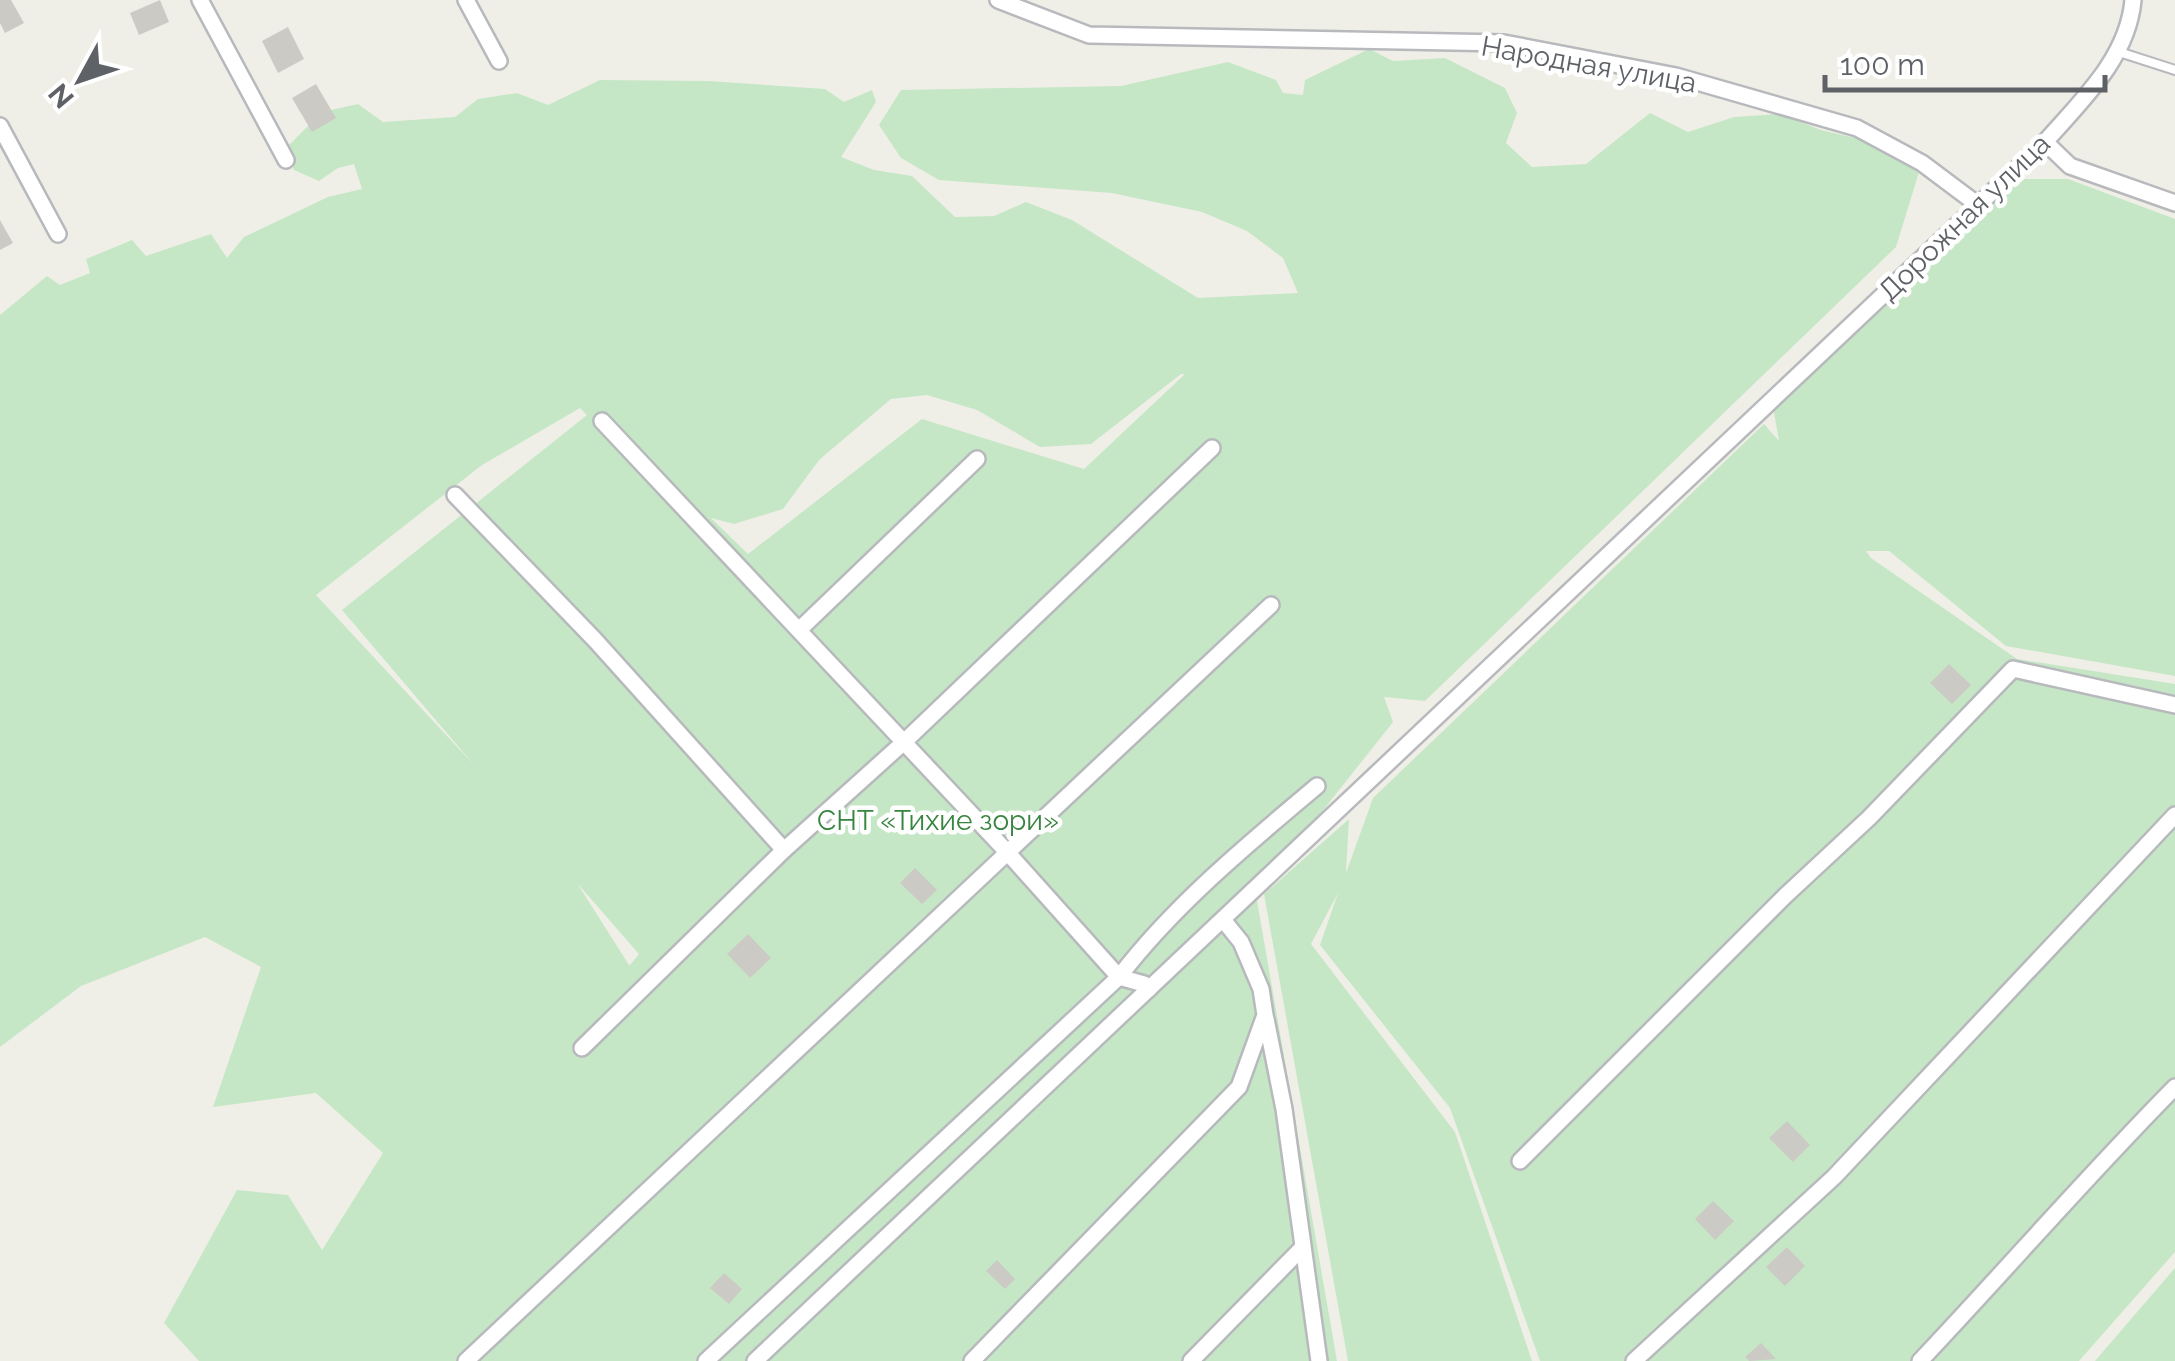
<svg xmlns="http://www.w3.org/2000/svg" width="2175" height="1361" font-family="Raleway,sans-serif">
<rect width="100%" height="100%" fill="#f0efe7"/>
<g fill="#c5e7c6" fill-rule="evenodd">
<path d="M1369 49 1393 61 1445 58 1505 88 1517 113 1506 143 1532 167 1586 164 1650 113 1688 132 1734 117 1779 114 1821 130 1873 142 1919 172 1896 247 1425 701 1384 697 1393 722 1256 895 1337 1361H199L164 1323 237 1190 288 1195 322 1250 383 1153 316 1093 213 1107 261 967 205 937 81 986 0 1047V315L47 276 60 285 90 273 86 259 132 240 146 256 211 234 227 258 244 237 328 197 362 189 354 164 338 168 319 181 294 170 286 148 322 112 358 104 383 122 455 117 478 99 517 93 548 105 600 80 709 81 825 89 844 102 872 90 876 102 841 157 874 170 912 176 955 217 994 216 1026 202 1072 220 1198 298 1298 293 1283 258 1247 231 1202 212 1112 193 939 180 901 158 879 125 901 90 1121 86 1228 62 1276 80 1283 93 1303 95 1305 80ZM1181 374H1185L1084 469 922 419 748 554 711 518 734 524 783 509 819 460 891 399 927 395 977 410 1040 447 1091 444ZM580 408 587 415 342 610 474 765 316 595 482 465ZM577 883 639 954 630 965H629Z"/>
<polygon points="2023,179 2068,179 2175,219 2175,676 2006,646 1889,551 1866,551 1871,558 2017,659 2175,684 2175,1252 2079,1361 1540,1361 1450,1108 1320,945 1338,893 1311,944 1455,1132 1532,1361 1348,1361 1264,894 1349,819 1346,873 1373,798 1764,424 1779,441 1772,401"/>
<polygon points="2175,1268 2175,1361 2095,1361"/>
</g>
<g fill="#cccac4">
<polygon points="0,0 11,0 24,23 5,33 0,23"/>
<polygon points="160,0 169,22 139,35 130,13"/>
<polygon points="288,27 304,59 278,73 262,41"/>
<polygon points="316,84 336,118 312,132 292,98"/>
<polygon points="0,220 13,243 0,250"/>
<polygon points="1949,664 1971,685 1952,704 1930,683"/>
<polygon points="915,868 937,890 922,904 900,883"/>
<polygon points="748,934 771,958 750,978 727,954"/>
<polygon points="1787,1121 1810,1145 1793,1162 1769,1138"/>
<polygon points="1713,1201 1734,1221 1715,1240 1695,1219"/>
<polygon points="1787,1247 1805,1266 1785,1286 1766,1267"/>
<polygon points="997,1260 1015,1279 1005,1289 986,1271"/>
<polygon points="724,1273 742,1289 729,1304 710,1288"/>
<polygon points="1761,1343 1776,1359 1749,1361 1745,1357"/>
</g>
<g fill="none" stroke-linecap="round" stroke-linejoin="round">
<defs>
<polyline id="service" points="2116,51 2175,70"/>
<g id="minor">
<polyline points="200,0 286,160"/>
<polyline points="466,0 499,61"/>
<polyline points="998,0 1089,35 1504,43 1676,76 1857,128 1922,163 1978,205"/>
<polyline points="0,126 58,234"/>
<polyline points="2045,142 2070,166 2175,203"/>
<polyline points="602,421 1008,853 1119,977 1144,984 1149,989"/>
<polyline points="455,495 595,640 784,850"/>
<polyline points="799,630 977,459"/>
<polyline points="1266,1019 1284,1109 1319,1361"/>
<polyline points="582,1048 784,850 904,742 1212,448"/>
<polyline points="1520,1161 1785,896 1869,818 2013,669 2175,705"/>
<polyline points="466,1361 1271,605"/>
<path d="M706 1361 1119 977C1173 906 1249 843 1317 786"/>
<path d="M755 1361 2045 142C2081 101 2128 58 2133 0"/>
<polyline points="972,1361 1239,1087 1265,1015 1261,989 1241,942 1224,921"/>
<polyline points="1191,1361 1302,1248"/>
<polyline points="1634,1361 1834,1177 2175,815"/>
<path d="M1920 1361C2006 1270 2087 1176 2175 1087"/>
</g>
</defs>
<use href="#service" stroke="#b7b9bd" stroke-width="12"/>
<use href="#minor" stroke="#b7b9bd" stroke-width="20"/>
<use href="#service" stroke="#fff" stroke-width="8"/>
<use href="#minor" stroke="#fff" stroke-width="15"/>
</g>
<g text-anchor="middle" stroke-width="9" stroke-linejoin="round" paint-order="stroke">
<g font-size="28" fill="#5e6267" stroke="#fff">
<text transform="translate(1589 64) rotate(10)" y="10">Народная улица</text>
<text transform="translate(1964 217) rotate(-44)" y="10">Дорожная улица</text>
</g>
<g font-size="28" fill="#37853f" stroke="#fff">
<text x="938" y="830">СНТ «Тихие зори»</text>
</g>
</g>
<g transform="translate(80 80) rotate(230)" stroke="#ffffff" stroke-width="8" paint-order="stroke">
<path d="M0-8L18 38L0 25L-18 38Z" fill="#5e6267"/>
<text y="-15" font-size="28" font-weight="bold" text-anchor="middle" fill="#5e6267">N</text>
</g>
<path d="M1825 75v15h280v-15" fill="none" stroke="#5e6267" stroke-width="5"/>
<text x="1840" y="75" font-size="30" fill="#5e6267" stroke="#ffffff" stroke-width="8" paint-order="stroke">100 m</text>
</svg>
